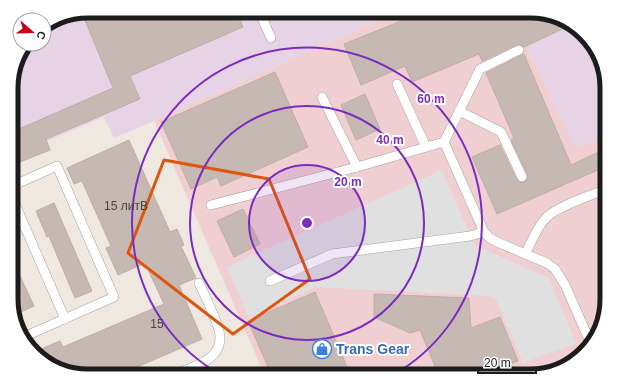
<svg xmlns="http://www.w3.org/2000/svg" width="618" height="387" font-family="Helvetica,sans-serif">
<rect width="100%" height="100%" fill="#eee8e1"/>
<polygon fill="#f0cfd2" points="399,11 510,11 575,147 607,136 607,304 594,341 568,366 535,376 265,376 154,121"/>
<g fill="#e7d3e6">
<polygon points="88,11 399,11 154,121 114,138 104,117 12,156 12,78 30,44 44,44 44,28"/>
<polygon points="510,11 530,11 572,24 597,49 607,83 607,136 575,147"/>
</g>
<polygon fill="#e0e0e0" points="442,170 474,245 549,278 576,343 523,363 496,299 490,296 315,287 249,318 227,267"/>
<g fill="#c6b9b4" stroke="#c0aca3">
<polygon points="88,11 236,11 243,27 130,76 140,99 46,139 50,150 20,162 16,151 12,153 12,132 113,88 82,13"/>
<polygon points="426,11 530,11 573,24 524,47 520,44 516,45 482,61 479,54 412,82 405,66 361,85 344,44"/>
<polygon points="524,54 571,165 607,148 607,166 497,214 472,157 500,145 517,180 522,183 527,180 527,174 511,140 514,138 486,73"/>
<polygon points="275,72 308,147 221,186 217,177 191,189 161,122"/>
<polygon points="365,94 380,129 356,140 341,105"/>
<polygon points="129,140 170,232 177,229 184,245 181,246 196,278 179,285 202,339 116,376 88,376 46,363 34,352 60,341 63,347 164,304 145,263 118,275 106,248 111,246 82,181 74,184 67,168"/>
<polygon points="54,203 92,291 75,298 49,236 47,237 36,211"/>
<polygon points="243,209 260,244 234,257 217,221"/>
<polygon points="12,259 34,306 14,315 12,309"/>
<polygon points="315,292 351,376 272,376 248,321"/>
<polygon points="374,294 469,298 471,328 500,317 518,361 482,376 439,376 420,330 410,333 374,317"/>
</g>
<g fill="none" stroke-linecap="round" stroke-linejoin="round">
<defs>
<g id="service">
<polyline points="259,11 271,38"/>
<polyline points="519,50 480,69 444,142 484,232 490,238 497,242 547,263 555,269 565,285 591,344"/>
<polyline points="397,84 426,147"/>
<polyline points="322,97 357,167"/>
<polyline points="459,111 501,132 522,177"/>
<polyline points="12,186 57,166 114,297 28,335"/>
<polyline points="12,197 65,319"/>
<polyline points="211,205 357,167 444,142"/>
<path d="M525 254C532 242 537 226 547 217 558 206 592 195 607 189"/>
<polyline points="270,281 332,254 470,236 484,232"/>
<path d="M171 376C184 370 203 365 213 355 217 351 220 344 220 338 221 327 204 294 199 283"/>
</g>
</defs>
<use href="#service" stroke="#a3a3a3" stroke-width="10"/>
<use href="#service" stroke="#fff" stroke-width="9"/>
</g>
<path fill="none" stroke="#de560d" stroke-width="3" stroke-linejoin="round" d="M164 160 269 179 310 279 233 334 128 253Z"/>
<circle cx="307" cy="223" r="58" fill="#7b2cbf" fill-opacity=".12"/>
<g fill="none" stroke="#7b2cbf" stroke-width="2">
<circle cx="307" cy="223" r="58"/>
<circle cx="307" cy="223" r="117"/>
<path d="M221 375A175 175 0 1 1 393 375"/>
</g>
<defs>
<symbol id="shop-ring" viewBox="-11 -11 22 22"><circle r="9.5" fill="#fff" stroke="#3f7fe0" stroke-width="1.5"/><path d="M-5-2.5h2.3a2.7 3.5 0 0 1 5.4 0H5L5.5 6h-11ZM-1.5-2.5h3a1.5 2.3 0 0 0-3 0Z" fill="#3f7fe0"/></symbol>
</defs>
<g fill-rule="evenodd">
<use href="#shop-ring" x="311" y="338" width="22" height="22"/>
</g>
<g text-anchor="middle" stroke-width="4" stroke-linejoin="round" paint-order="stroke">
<g font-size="12" fill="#464342">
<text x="126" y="210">15 литВ</text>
<text x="157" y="328">15</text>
</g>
<g font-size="14" font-weight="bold" fill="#366cbe" stroke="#fff" text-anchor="start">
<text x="336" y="354">Trans Gear</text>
</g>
</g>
<path d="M0 0H618V387H0ZM88 18H530A70 70 0 0 1 600 88V299A70 70 0 0 1 530 369H88A70 70 0 0 1 18 299V88A70 70 0 0 1 88 18Z" fill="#fff" fill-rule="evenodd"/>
<path fill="none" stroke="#1c1c1c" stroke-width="5" d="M88 18H530A70 70 0 0 1 600 88V299A70 70 0 0 1 530 369H88A70 70 0 0 1 18 299V88A70 70 0 0 1 88 18Z"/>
<circle cx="307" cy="223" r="6" fill="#7b2cbf" stroke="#fff" stroke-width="2"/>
<g font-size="12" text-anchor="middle" font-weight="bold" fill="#7b2cbf" stroke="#fff" stroke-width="4" stroke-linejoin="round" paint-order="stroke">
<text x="431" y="103">60 m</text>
<text x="390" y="144">40 m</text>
<text x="348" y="186">20 m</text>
</g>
<g transform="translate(32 32) rotate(110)"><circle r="19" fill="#ffffff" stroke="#a4a4a4"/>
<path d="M0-3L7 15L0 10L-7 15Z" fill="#c8001b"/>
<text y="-6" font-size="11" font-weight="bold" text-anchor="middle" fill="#1c1c1c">С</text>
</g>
<path d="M478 367v6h58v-6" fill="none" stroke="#1c1c1c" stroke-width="2"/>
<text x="484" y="367" font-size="12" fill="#1c1c1c" stroke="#ffffff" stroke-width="3" paint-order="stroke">20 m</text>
</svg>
